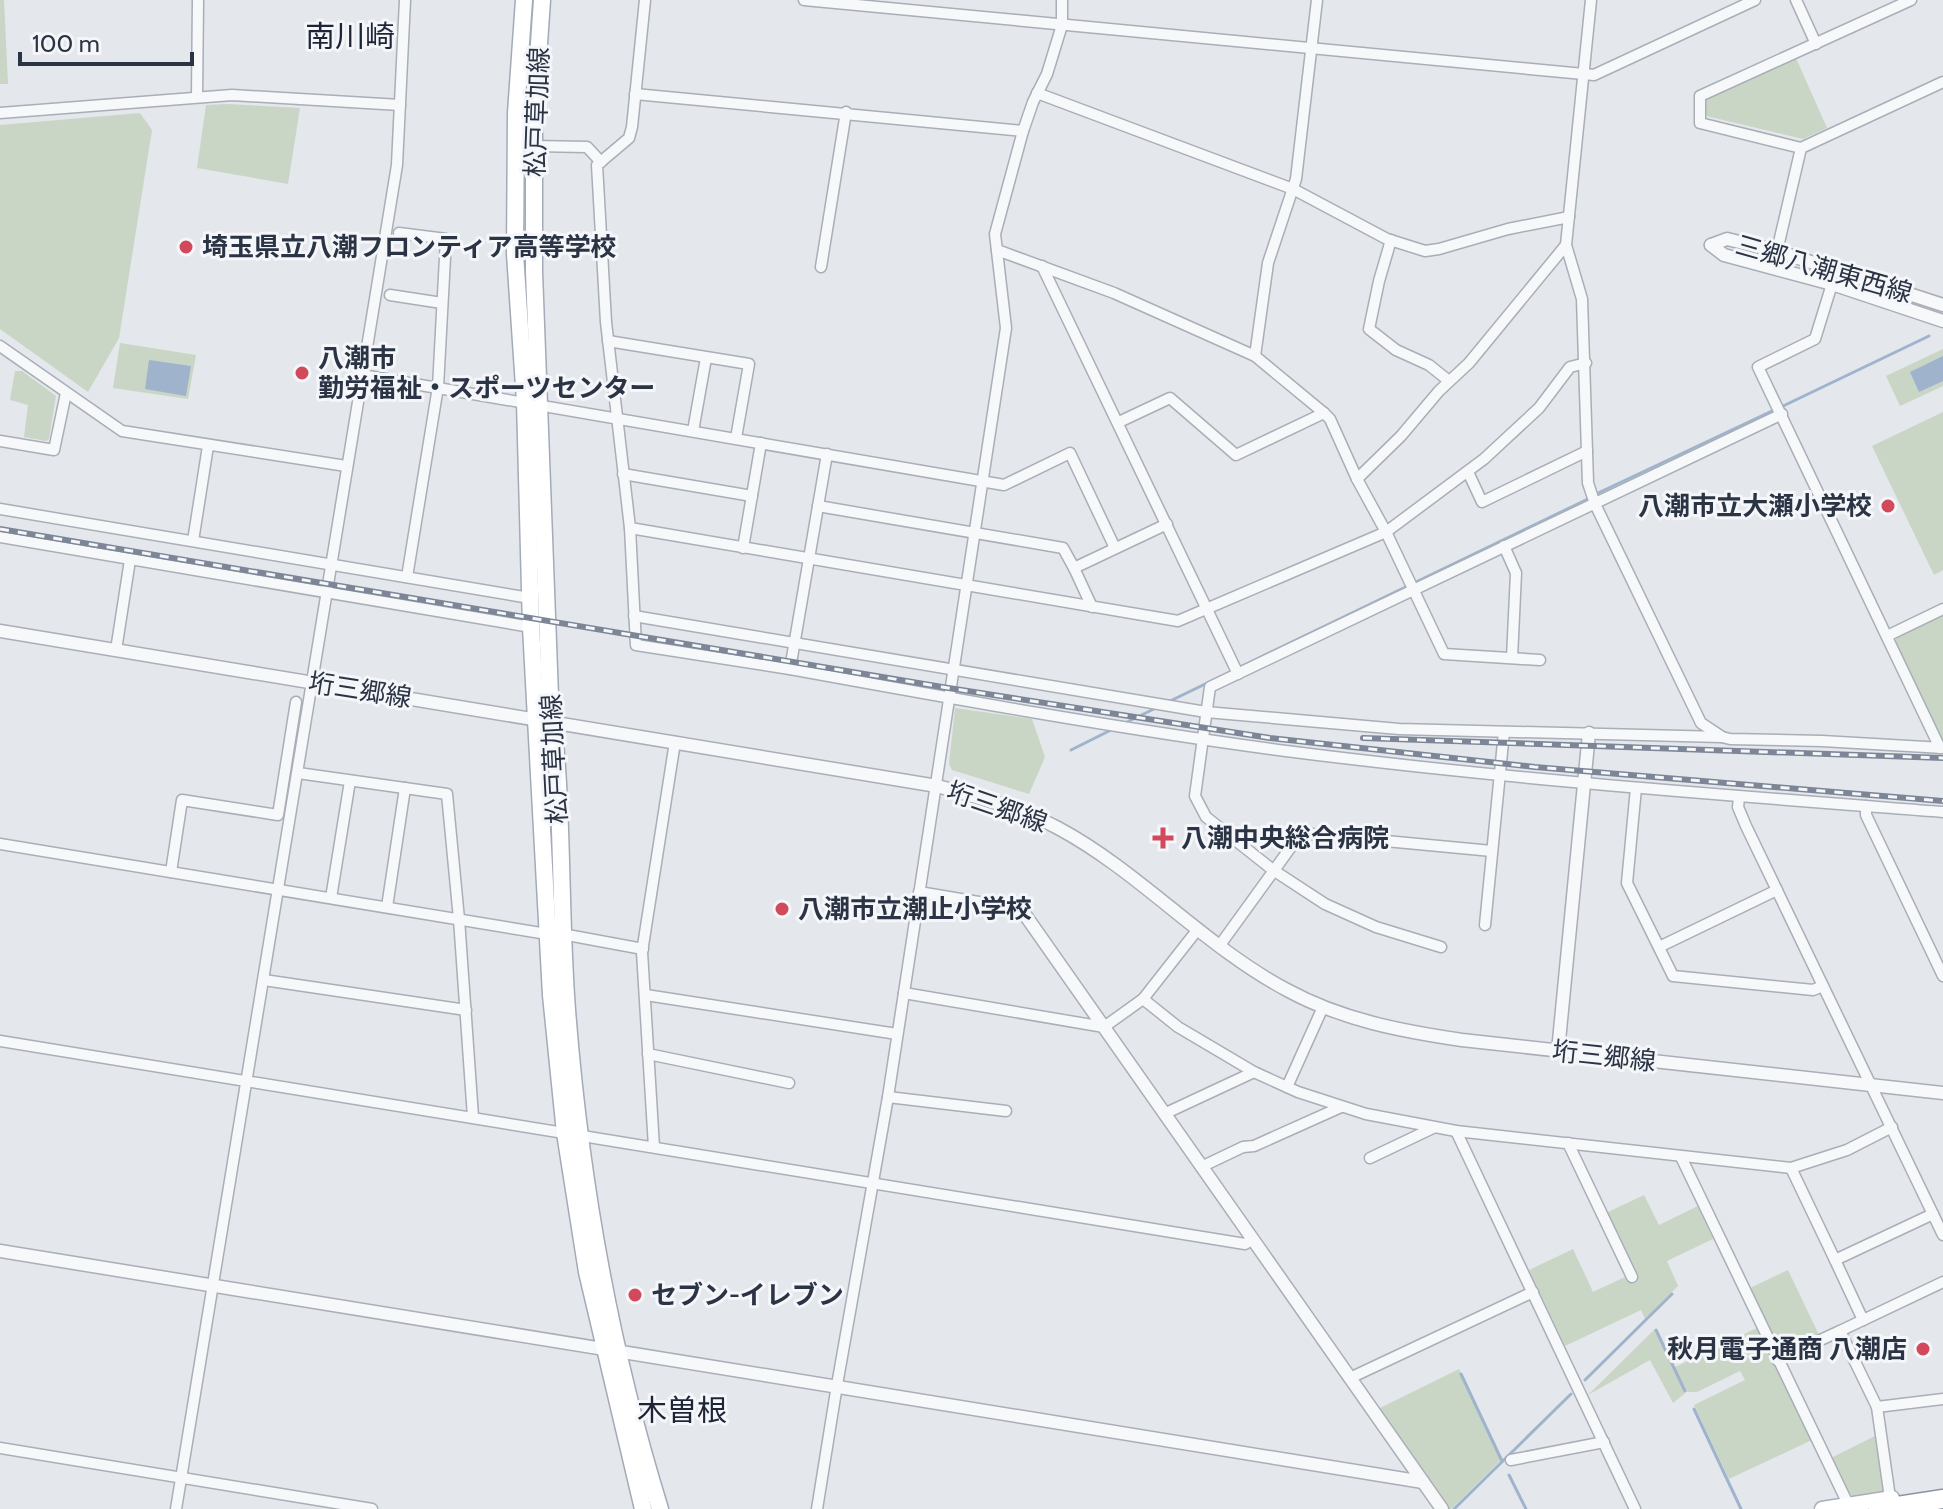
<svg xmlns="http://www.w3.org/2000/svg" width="1943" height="1509" font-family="Cabin,'Noto Sans JP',sans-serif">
<rect width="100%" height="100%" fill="#e4e7ec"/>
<g fill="#c9d6c5">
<polygon points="0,0 4,0 8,84 0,84"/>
<polygon points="1796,58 1827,128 1803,139 1706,116 1706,99"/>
<polygon points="226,104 300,108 288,184 197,168 206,105"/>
<polygon points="140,113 152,130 119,338 88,392 0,329 0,125"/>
<polygon points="120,343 196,355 188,399 113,388"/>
<polygon points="1943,349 1943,386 1900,406 1886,376"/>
<polygon points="15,371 22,371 56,396 49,439 46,441 24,437 28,405 10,400"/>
<polygon points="1943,412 1943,570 1934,575 1872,446"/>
<polygon points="1943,615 1943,741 1895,642 1897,638"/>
<polygon points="955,708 1032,719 1045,757 1029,794 952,770 949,764"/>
<polygon points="1644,1195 1659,1225 1698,1206 1713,1239 1667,1261 1678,1286 1645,1319 1641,1310 1565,1346 1529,1270 1573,1249 1593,1292 1625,1277 1627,1281 1636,1277 1606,1213"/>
<polygon points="1788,1270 1819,1335 1779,1354 1748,1289"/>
<polygon points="1759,1327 1812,1440 1729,1479 1694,1405 1745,1380 1740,1371 1697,1392 1687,1392 1675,1367"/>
<polygon points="1655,1329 1685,1393 1673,1403 1650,1360 1588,1395"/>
<polygon points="1459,1369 1502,1459 1451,1509 1447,1509 1378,1409"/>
<polygon points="1875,1436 1884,1491 1854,1498 1840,1482 1829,1459"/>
</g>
<g fill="#9fb4cc">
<polygon points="1943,356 1943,381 1919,392 1910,372"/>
<polygon points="149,360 191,366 186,396 145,389"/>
</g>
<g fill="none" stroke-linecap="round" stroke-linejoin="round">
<g stroke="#9fb4cc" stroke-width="3">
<polyline points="1781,407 1929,336"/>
<polyline points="1596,494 1774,410"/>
<polyline points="1168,702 1590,498"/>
<polyline points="1125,723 1158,707"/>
<polyline points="1071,750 1115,728"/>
<polyline points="1656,1330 1685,1391"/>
<polyline points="1461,1374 1502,1461"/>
<polyline points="1585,1380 1672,1294"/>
<polyline points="1694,1409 1741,1509"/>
<polyline points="1509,1475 1526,1509"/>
<polyline points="1454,1509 1571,1394"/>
</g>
<defs>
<g id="minor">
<polyline points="645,0 632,127 629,138 597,165 606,322 630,528 636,645 790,669 827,454"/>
<polyline points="804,0 1594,75 1755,0"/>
<polyline points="1591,0 1566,245 1582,299 1588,483 1595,504 1701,723 1722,737 1730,739 1822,741 1943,748"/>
<polyline points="1796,0 1816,44"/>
<polyline points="1037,93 1293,189 1387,239 1425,251 1439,249 1508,229 1569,217"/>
<polyline points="635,94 1023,131"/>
<polyline points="197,97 198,0"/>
<polyline points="0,113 232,95 400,105"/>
<polyline points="534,146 587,147 601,162"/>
<polyline points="1801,148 1700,123 1700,96 1911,0"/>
<polyline points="399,233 446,239 438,387 407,577"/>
<polyline points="1391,240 1379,281 1369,329 1396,350 1429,365 1449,381"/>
<polyline points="997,250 1114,293 1255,356 1324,413 1330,419 1357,479 1386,532 1444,654 1540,660"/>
<polyline points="1777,251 1801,148 1943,82"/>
<polyline points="1042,266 1238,674"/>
<polyline points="821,267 846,112"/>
<polyline points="1832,284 1815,339 1758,367 1940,748"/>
<polyline points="390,295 442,303"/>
<polyline points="608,341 749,364 736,438"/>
<polyline points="0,346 122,431 346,466"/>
<polyline points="1255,356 1268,263 1296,179 1317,0"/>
<polyline points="362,375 1004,485 1070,453 1115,548"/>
<polyline points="1119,422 1170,398 1236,455 1324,413"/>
<polyline points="693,431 706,358"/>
<polyline points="0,441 54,450 66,393"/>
<polyline points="1468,472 1482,502 1587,451"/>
<polyline points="623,474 752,496"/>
<polyline points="1357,479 1401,436 1439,391 1469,363 1566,245"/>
<polyline points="818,506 1063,548 1074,568"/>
<polyline points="0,509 530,598"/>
<polyline points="630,528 1178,621 1386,532 1484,459 1539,408 1570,367 1586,363"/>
<polyline points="0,537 531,627"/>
<polyline points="193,541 208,446"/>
<polyline points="1504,546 1516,573 1512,658"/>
<polyline points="743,548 761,443"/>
<polyline points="1092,607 1074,568 1167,524"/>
<polyline points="634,616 1206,712 1399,729 1722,737"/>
<polyline points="1887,636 1943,609"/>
<polyline points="116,650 130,560"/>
<path d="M790 669C955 699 1120 729 1286 751 1504 779 1724 795 1943 812"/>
<polyline points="298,773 447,794 459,919 473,1117"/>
<polyline points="1636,788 1627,883 1673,976 1813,990 1823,986"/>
<polyline points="1739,798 1738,807 1746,826 1943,1235"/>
<polyline points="1866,806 1866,815 1943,976"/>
<polyline points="0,844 547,934"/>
<polyline points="171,872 182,800 278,815 296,702"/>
<polyline points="919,892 1021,909"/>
<polyline points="331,898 350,781"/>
<polyline points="387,907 405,788"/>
<polyline points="1485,925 1504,732"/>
<polyline points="562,934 643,949"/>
<polyline points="1220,945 1301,833 1492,851"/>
<polyline points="1441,947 1376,927 1325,904 1273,870 1206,817 1195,796 1210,687 1782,414"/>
<polyline points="1659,947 1777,890"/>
<polyline points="264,980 466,1010"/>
<polyline points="904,993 1104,1027 1143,999 1198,929"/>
<polyline points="646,995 897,1034"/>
<polyline points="1143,999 1178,1027 1254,1072 1298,1092 1366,1114 1456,1131 1791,1168 1847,1150 1892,1127"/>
<polyline points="0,1041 1245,1244 1253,1239"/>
<polyline points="648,1054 789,1083"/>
<polyline points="1287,1087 1323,1007"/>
<polyline points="888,1097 1006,1111"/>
<polyline points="1164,1114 1254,1072"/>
<polyline points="1456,1131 1635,1509"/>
<polyline points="1568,1143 1632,1277"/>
<polyline points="654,1147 642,952 675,742"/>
<polyline points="1681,1157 1848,1504"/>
<polyline points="1370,1158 1433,1128"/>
<polyline points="1201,1167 1243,1147 1254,1146 1341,1107"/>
<polyline points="1791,1168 1835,1260"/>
<polyline points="1863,1320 1835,1260 1933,1214"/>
<polyline points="1777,1360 1840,1331"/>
<polyline points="1350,1378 1533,1292"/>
<polyline points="1877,1407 1943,1399"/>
<polyline points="0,1448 372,1509"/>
<polyline points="1511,1460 1604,1442"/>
<polyline points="1890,1498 1877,1407 1840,1331 1943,1282"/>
<polyline points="176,1509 397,165 405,0"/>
<polyline points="817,1509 837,1385 888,1097 1006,328 995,234 1023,131 1033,102 1047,74 1062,25 1062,0"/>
</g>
<g id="tertiary">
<polyline points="1711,245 1724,255 1832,284 1943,321"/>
<polyline points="1711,245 1727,239 1777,251 1943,305"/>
<path d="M0 631 937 786C978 797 1020 808 1058 828 1140 872 1204 946 1287 990 1342 1020 1401 1031 1462 1040L1943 1093"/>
<polyline points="1021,909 1442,1509"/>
<polyline points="1558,1051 1589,733"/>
<polyline points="0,1251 1423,1482"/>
</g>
<polyline id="secondary" points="1822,1509 1892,1498"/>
<g id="primary">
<polyline points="524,0 516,113 515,254 525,401 531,627 551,995 565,1133 587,1272 643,1509"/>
<path d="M542 0 534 116V272L550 696C564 800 559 905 567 1010 580 1178 610 1348 660 1509"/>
</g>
<polyline id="motorway" points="1878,1509 1943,1499"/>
</defs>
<use href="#minor" stroke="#a9aeb7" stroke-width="13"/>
<use href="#tertiary" stroke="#a9aeb7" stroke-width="15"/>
<use href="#secondary" stroke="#a9aeb7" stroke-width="17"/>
<use href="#primary" stroke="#a3abb8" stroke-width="19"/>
<use href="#motorway" stroke="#8b94a3" stroke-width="21"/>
<use href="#minor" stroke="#f7f8fa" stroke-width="10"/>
<use href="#tertiary" stroke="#f7f8fa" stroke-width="12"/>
<use href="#secondary" stroke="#fff" stroke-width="14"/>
<use href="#primary" stroke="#fff" stroke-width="16"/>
<use href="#motorway" stroke="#fff" stroke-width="18"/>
<defs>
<g id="rail">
<polyline points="0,529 942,687 1270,738 1535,767 1943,801"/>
<polyline points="1363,738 1943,758"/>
</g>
</defs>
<use href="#rail" stroke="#7d8696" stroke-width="6"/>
<use href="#rail" stroke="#f4f6f9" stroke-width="3" stroke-dasharray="9" stroke-linecap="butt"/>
</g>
<g fill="#d1495b" stroke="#f4f6f9" stroke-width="3">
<circle cx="186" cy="247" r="8"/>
<circle cx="302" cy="373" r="8"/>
<circle cx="1888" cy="506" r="8"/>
<path d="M1159 826h8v8h8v8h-8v8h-8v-8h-8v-8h8z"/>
<circle cx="782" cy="909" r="8"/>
<circle cx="635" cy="1295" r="8"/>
<circle cx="1923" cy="1349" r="8"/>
</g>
<g text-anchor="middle" stroke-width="6" stroke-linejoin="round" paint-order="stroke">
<g font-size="26" fill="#2b3445" stroke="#f4f6f9">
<text transform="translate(537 112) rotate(-88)" y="9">松戸草加線</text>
<text transform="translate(1824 269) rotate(16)" y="9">三郷八潮東西線</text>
<text transform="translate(360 690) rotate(9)" y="9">垳三郷線</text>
<text transform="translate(554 759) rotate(-93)" y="9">松戸草加線</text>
<text transform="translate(997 807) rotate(19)" y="9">垳三郷線</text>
<text transform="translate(1604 1056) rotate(6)" y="9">垳三郷線</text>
</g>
<g font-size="26" font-weight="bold" fill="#2b3445" stroke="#f4f6f9" text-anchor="start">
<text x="202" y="256">埼玉県立八潮フロンティア高等学校</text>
<text x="318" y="367">八潮市<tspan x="318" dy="30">勤労福祉・スポーツセンター</tspan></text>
<text x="1872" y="515" text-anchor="end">八潮市立大瀬小学校</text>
<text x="1181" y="847">八潮中央総合病院</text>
<text x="798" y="918">八潮市立潮止小学校</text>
<text x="651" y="1304">セブン-イレブン</text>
<text x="1907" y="1358" text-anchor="end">秋月電子通商 八潮店</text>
</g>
<g font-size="30" fill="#1d2536" stroke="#f4f6f9">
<text x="350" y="47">南川崎</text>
<text x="682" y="1421">木曽根</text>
</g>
</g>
<path d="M20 52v12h172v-12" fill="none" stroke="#2b3445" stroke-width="4"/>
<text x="32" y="52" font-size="24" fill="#2b3445" stroke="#f4f6f9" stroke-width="6" paint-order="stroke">100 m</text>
</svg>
